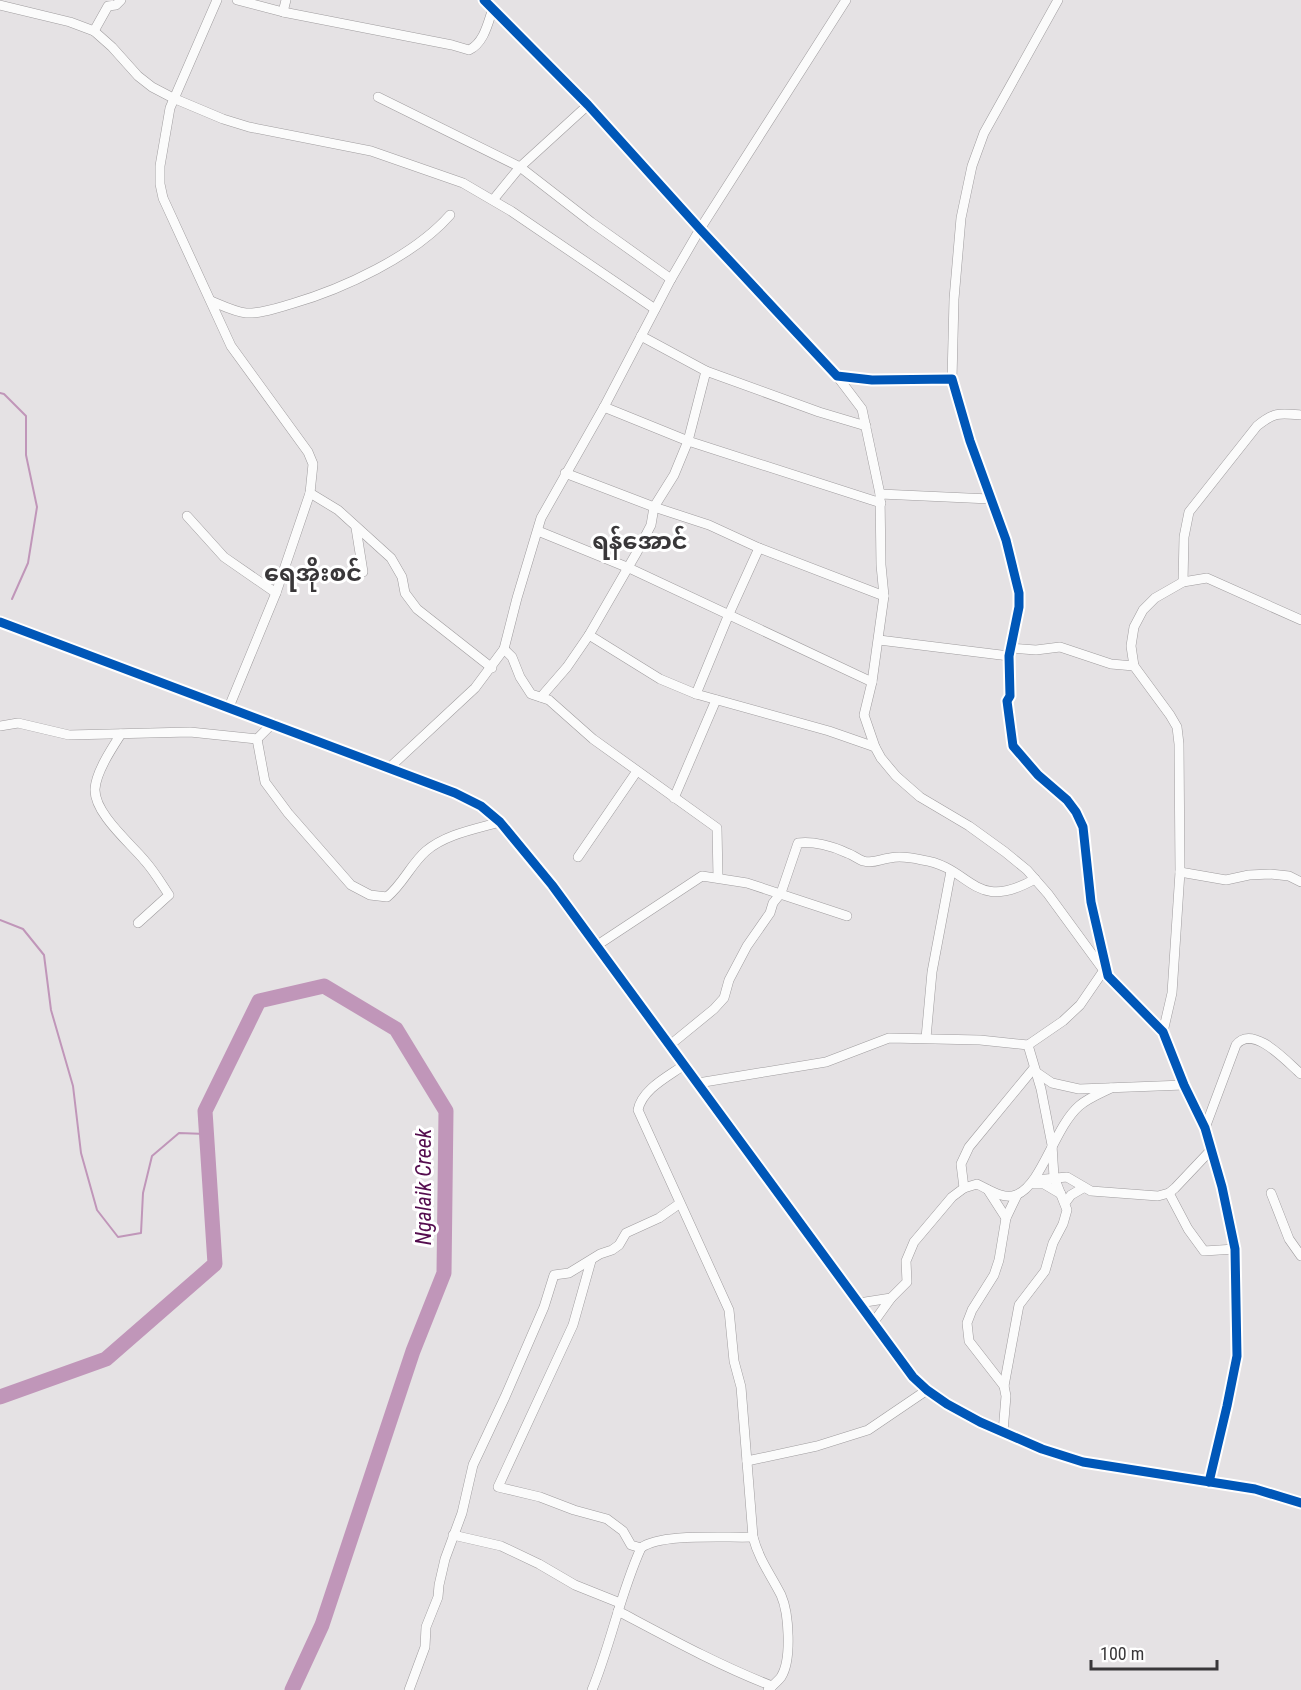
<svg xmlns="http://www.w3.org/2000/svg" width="1301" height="1690" font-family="'Roboto Condensed','Noto Sans Myanmar',sans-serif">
<rect width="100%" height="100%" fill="#e5e2e4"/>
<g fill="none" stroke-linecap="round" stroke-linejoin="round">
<g stroke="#c096b9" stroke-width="2">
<polyline points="0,393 4,394 26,416 26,455 37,507 28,563 12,599"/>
<polyline points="0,920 23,929 44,955 51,1010 73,1086 81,1153 97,1210 118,1237 141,1233 143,1193 152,1156 179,1133 206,1134"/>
</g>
<polyline stroke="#c096b9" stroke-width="15" points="0,1397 106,1359 215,1264 205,1111 259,1001 324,986 396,1029 446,1111 444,1273 413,1351 322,1625 292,1690"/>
<defs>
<g id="street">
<polyline points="217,0 170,108 160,166 160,184 163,198 231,346 308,452 313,464 310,493 276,593 229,707"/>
<path d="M237 0 283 12 452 45 469 50C484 43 488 23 493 8"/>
<polyline points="484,0 588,105 700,229 837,376 872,380 952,379 970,441 1006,540 1019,593 1019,607 1009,656 1010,696 1007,701 1013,746 1038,775 1067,800 1076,812 1083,827 1091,902 1108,976 1163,1032 1184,1085 1205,1128 1222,1187 1235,1249 1237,1356 1227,1406 1209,1482"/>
<polyline points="0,5 70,22 94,31 112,47 138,76 152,87 173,98 223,119 249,127 371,151 463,183 511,211 655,309"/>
<polyline points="283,12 286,0"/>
<polyline points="94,31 108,6 116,5 121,0"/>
<polyline points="378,97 520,167 591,222 671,279 700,229 846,0"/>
<polyline points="493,200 520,167 588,105"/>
<path d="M211 301C221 305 235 312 246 313 260 314 277 308 291 304 343 289 414 256 450 215"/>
<polyline points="641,336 706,371 819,412 866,426"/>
<polyline points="837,376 862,409 880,494 881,565 884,596 872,682 864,715 875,747 881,758 896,776 920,797 969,826 1005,852 1027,870 1048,894 1105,972"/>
<polyline points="952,379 954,299 961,218 972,166 984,133 1058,0"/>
<polyline points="604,407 688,441 881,503"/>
<polyline points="565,473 654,507 709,525 759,548 884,596"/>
<polyline points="310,493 338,510 391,558 402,577 405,593 417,609 492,668"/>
<polyline points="880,494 990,499"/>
<polyline points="187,516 224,557 276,593"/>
<polyline points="356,528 363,572"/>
<polyline points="538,531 629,568 872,682"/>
<path d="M1183 582 1184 537 1189 512 1257 426C1274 412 1279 413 1301 415"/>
<polyline points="0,622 455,793 481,806 500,822 552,885 913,1377 927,1390 947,1404 980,1422 1042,1449 1083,1462 1255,1489 1301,1503"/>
<polyline points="589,635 660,679 696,694 829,731 875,747"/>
<polyline points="879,640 1009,656"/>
<polyline points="1011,648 1036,650 1060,647 1111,664 1134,666"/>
<polyline points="504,649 512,657 520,677 531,694 549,700 593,739 717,828 718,878"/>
<polyline points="696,694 729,614 759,548"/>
<polyline points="541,697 567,667 589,635 637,552 651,525 654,507 674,475 688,441 706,371"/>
<polyline points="0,726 18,723 69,735 190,732 257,739 273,723"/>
<path d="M121 734C112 748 96 772 95 789 94 813 130 843 145 861 154 871 161 883 169 895L138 923"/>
<path d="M257 739 265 782 288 813 351 885 370 895 387 897C403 884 411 864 426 851 446 834 476 829 500 822"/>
<polyline points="389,768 475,688 504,649 517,598 541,518 604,407 671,279"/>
<polyline points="674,798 716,700"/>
<polyline points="578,857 637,771"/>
<polyline points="1180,872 1226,880 1249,875 1270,874 1289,876 1301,882"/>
<polyline points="596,946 702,876 747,883 847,916"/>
<polyline points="1163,1032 1172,993 1180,872 1179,744 1177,727 1170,715 1134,666 1131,646 1134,627 1143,610 1155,598 1183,582 1207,578 1301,620"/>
<polyline points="926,1038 932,972 951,871"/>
<path d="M670 1045 714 1009 724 998 729 980 747 946 770 913 773 903 781 893 798 843C813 841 833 846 847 853 853 855 858 859 863 861 875 864 879 859 890 858 899 856 913 858 922 860 972 867 973 914 1035 879"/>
<path d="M684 1065C669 1076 642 1089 638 1110L729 1310 734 1361 741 1387 753 1537C759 1560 771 1575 781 1595 789 1613 792 1660 781 1677 778 1681 772 1686 768 1690"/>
<polyline points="1036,1072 1052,1083 1079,1089 1184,1085"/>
<polyline points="698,1083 826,1062 889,1038 980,1040 1028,1045 1063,1021 1080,1005 1104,970"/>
<path d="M1205 1128 1236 1045C1253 1023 1288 1063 1301 1074"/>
<polyline points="1035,1180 1067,1177 1091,1191 1158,1196 1169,1193 1175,1188 1210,1151"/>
<polyline points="1034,1184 1044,1184 1061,1194"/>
<polyline points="964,1188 961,1164 969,1147 1034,1068"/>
<polyline points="988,1190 1006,1218"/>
<polyline points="1169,1193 1188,1229 1204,1251 1235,1249"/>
<polyline points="1271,1193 1289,1239 1301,1256"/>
<polyline points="1065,1203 1071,1195 1083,1188"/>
<polyline points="591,1261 573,1325 498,1487 540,1497 574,1510 607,1519 623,1531 631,1545 641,1548"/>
<polyline points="859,1303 891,1298"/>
<path d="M873 1323 891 1298 907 1282 906 1261 914 1242 952 1197 964 1188 977 1184C988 1189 1003 1200 1016 1195 1042 1185 1054 1128 1079 1106 1088 1098 1101 1093 1111 1088"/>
<polyline points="1004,1386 1019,1305 1045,1271 1053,1243 1063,1224 1067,1210 1054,1177 1052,1145 1041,1089 1028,1045"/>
<polyline points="1003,1432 1006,1396 1004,1386 969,1341 967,1323 972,1310 994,1275 999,1260 1006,1218 1017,1195"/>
<polyline points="747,1461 817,1446 868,1430 927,1390"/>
<polyline points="453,1535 501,1546 539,1564 575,1585 620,1603"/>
<path d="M618 1611C669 1638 718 1665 772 1686"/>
<polyline points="409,1690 425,1647 426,1627 438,1597 439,1585 445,1559 462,1513 473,1465 505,1397 544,1307 554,1275 569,1273 600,1254 612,1250 619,1245 626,1233 659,1218 679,1204"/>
<path d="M592 1690C611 1644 620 1594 641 1548 660 1533 726 1538 753 1537"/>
</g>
</defs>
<use href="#street" stroke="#9f9c9e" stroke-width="10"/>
<use href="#street" stroke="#fbfbfb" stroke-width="9"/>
<defs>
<g id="cycleway">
<polyline points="484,0 588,105 700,229 837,376 872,380 952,379 970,441 1006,540 1019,593 1019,607 1009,656 1010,696 1007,701 1013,746 1038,775 1067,800 1076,812 1083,827 1091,902 1108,976 1163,1032 1184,1085 1205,1128 1222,1187 1235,1249 1237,1356 1227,1406 1209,1482"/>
<polyline points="0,622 455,793 481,806 500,822 552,885 913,1377 927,1390 947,1404 980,1422 1042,1449 1083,1462 1255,1489 1301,1503"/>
</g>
</defs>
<use href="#cycleway" stroke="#fff" stroke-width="13"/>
<use href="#cycleway" stroke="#0057b8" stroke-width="9"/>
</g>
<g text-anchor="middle" stroke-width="6" stroke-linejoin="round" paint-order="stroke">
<g font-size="22" font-style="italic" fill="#540c4e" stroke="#fff">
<text transform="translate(423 1187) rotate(-90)" y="8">Ngalaik Creek</text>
</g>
<g font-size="24" font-weight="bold" fill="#393739" stroke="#fff">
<text x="640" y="549">ရန်အောင်</text>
<text x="313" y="581">ရေအိုးစင်</text>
</g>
</g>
<path d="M1091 1660v9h126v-9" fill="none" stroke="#393739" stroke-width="3"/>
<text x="1100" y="1660" font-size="18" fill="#393739" stroke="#ffffff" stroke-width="4.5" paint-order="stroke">100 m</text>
</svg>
